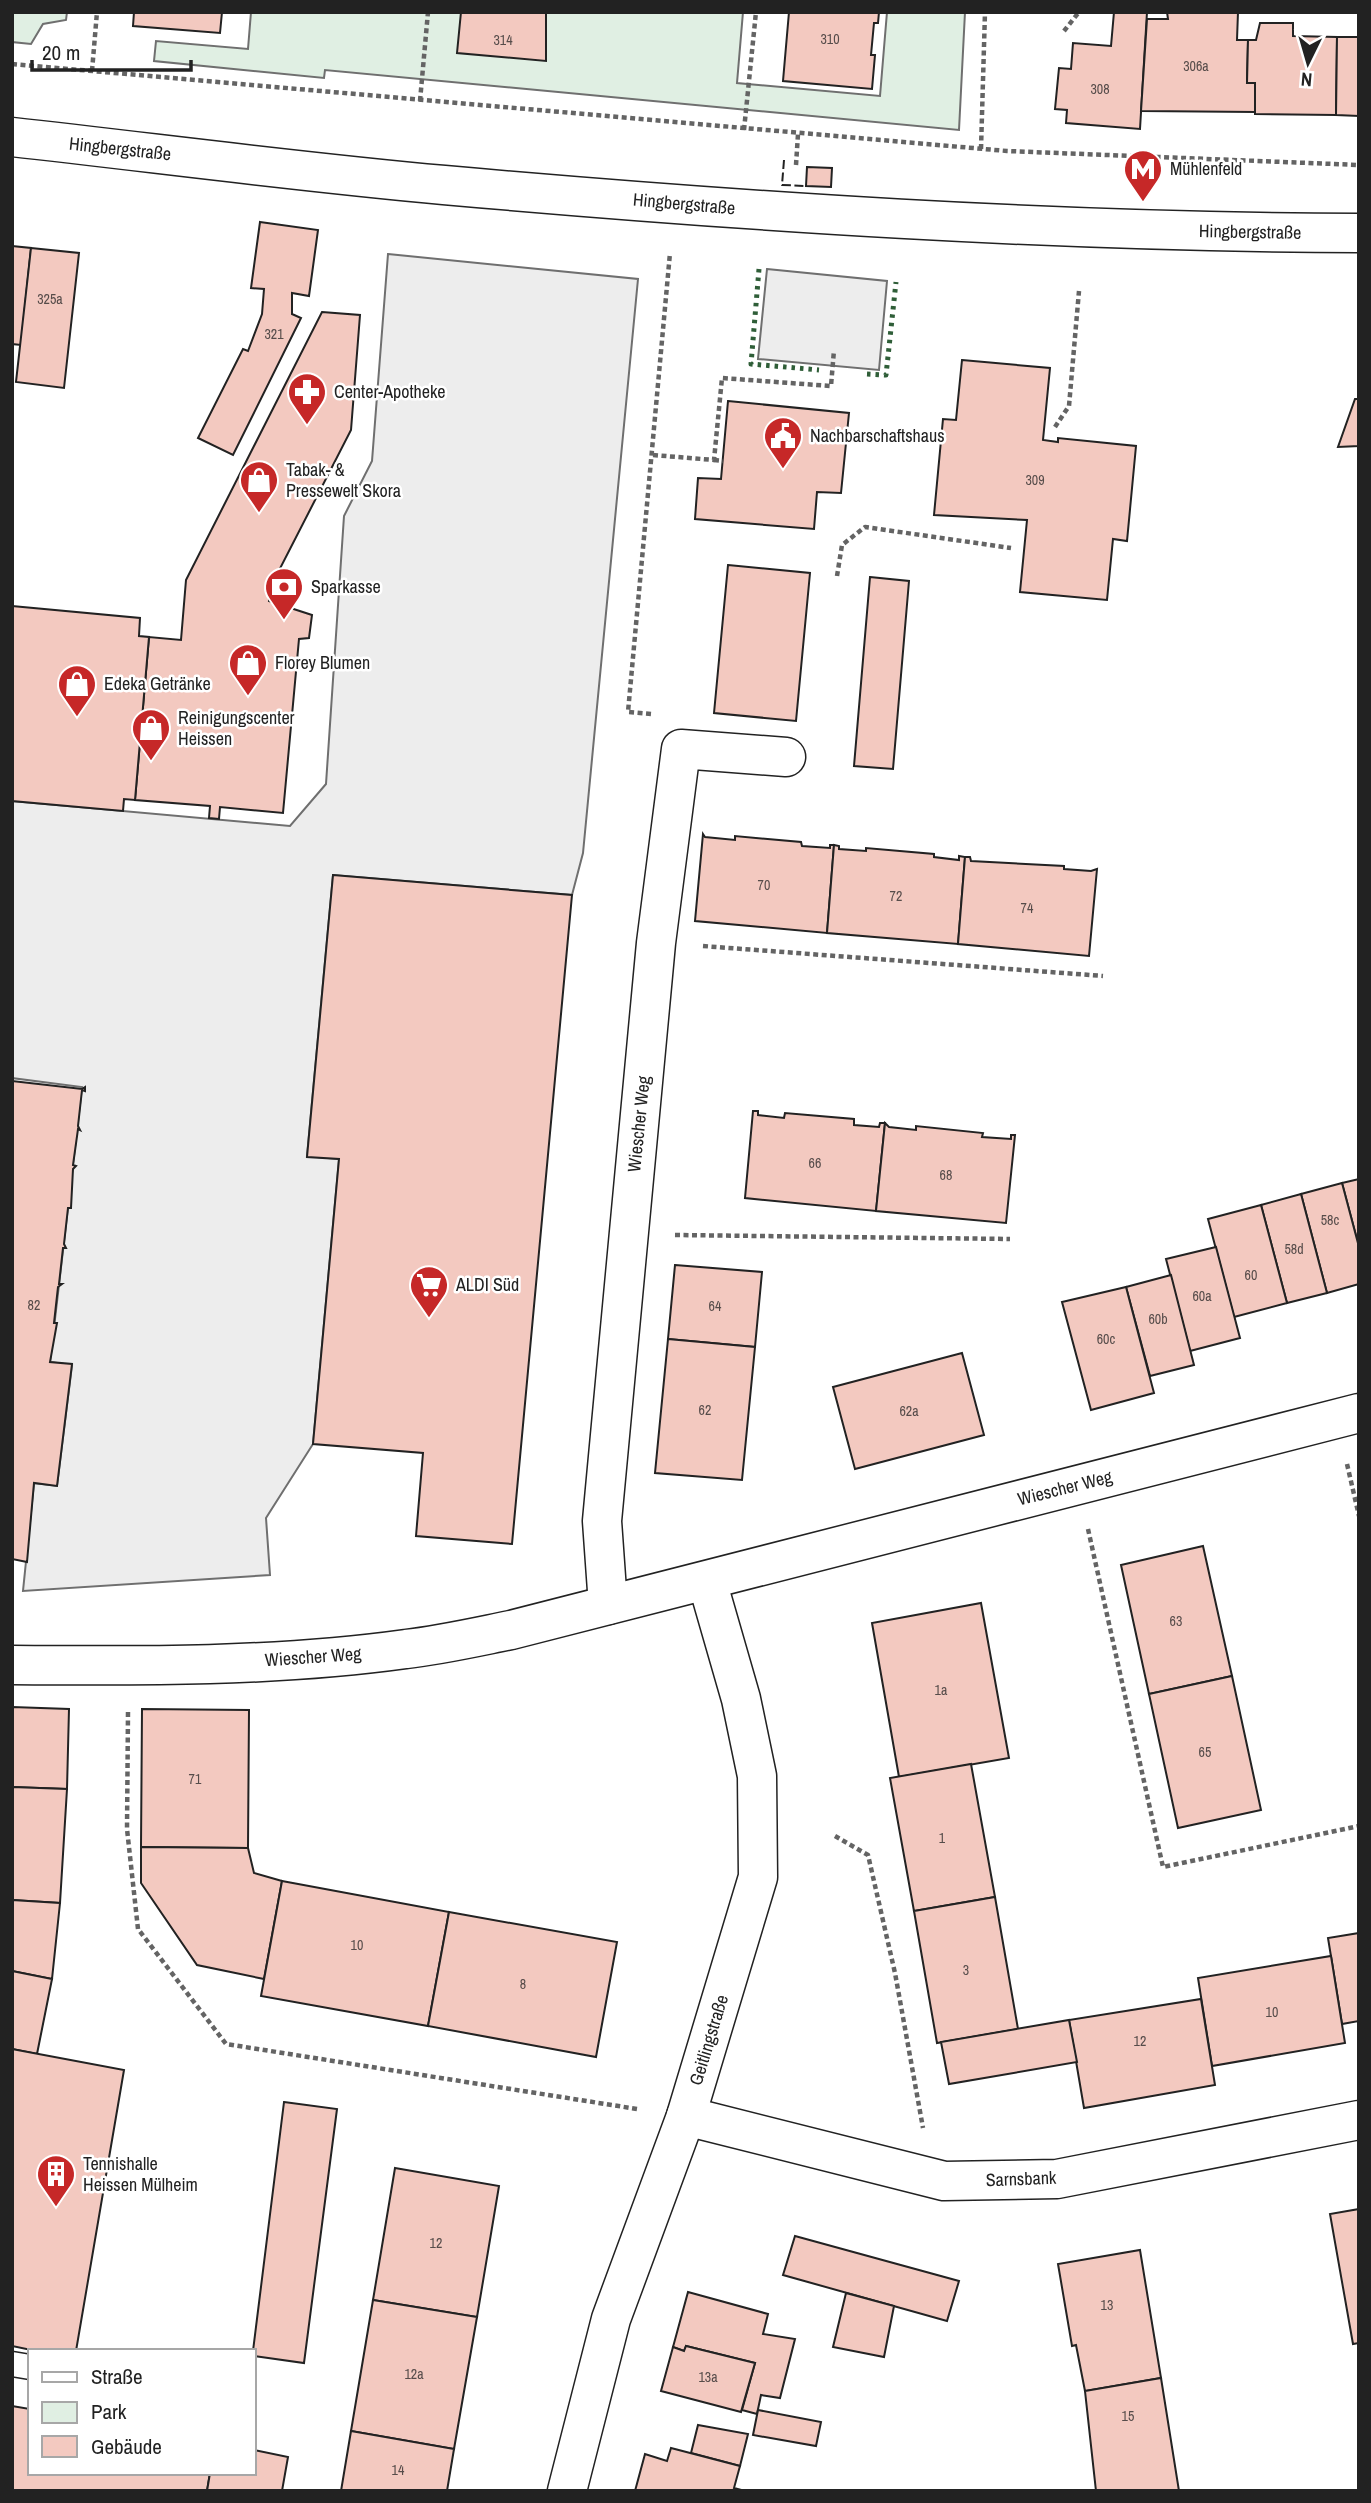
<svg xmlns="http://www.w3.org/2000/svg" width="1371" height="2503" font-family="'Archivo Narrow',sans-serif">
<rect width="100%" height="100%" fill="#fff"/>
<g fill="#e0efe3" stroke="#6f6f6f" stroke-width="2">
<polygon points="12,12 67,12 66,20 43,24 31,44 12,42"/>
<polygon points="251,12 743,12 737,83 880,96 887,12 965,12 959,130 325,70 324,78 154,61 156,41 248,49"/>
</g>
<g fill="#ededed" stroke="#6f6f6f" stroke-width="2">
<polygon points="388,254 638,279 583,853 572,895 333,875 307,1156 339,1159 313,1444 266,1518 270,1575 23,1591 34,1483 57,1486 72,1365 50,1362 82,1087 12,1078 12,801 290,826 326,784 344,516 372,461"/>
<polygon points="767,269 887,281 879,370 758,359"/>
</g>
<g fill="#f3c9c0" stroke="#222" stroke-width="2">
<polygon points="134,12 222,12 220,33 133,26"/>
<polygon points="461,12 546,12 546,61 457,53"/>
<polygon points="789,12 879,12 878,23 874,23 871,55 875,55 872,89 783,81"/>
<polygon points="1114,12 1147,12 1140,129 1066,123 1067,110 1055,109 1059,68 1071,69 1073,43 1111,46"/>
<polygon points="1167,12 1238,12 1237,40 1248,40 1247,83 1255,83 1255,112 1141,111 1147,19 1168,19"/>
<polygon points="1260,23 1293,23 1293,36 1337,37 1336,115 1255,114 1255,83 1247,83 1248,40 1256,40"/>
<polygon points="1337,37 1359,37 1359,116 1336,115"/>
<polygon points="807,167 832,168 831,187 806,186"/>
<polygon points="260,222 318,230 309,296 292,293 292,314 301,318 233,455 198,438 243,349 248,351 262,314 264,289 251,288"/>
<polygon points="12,246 31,248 21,345 12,344"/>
<polygon points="31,248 79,253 64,388 16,382"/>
<polygon points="322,312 360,315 351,430 271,586 269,601 312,615 309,638 299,639 283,813 220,807 219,819 209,818 210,806 135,800 149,637 181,640 186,580"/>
<polygon points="962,360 1050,368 1043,440 1058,442 1058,438 1136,446 1127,541 1113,539 1107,600 1020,592 1027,520 934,515 943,419 956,420"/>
<polygon points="1355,399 1359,399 1359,446 1338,447"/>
<polygon points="728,401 849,413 841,493 817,492 814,529 695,519 698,478 721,479"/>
<polygon points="728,565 810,573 796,721 714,713"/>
<polygon points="870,577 909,581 893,769 854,766"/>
<polygon points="12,606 140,618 139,636 149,637 135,800 124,799 123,811 12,801"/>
<polygon points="703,834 705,837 735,840 735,836 801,842 802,846 830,848 830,845 834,845 827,933 695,921"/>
<polygon points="834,845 839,846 839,849 866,851 866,848 934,854 934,857 959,860 959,856 965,857 958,944 827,933"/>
<polygon points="965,857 970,857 971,861 1064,866 1064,869 1091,871 1097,869 1089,956 958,944"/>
<polygon points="333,875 572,895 512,1544 416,1536 423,1453 313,1444 339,1159 307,1157"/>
<polygon points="12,1081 82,1089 85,1087 85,1091 82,1090 78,1126 80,1130 78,1129 73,1165 76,1166 73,1169 71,1208 68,1208 64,1244 66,1248 63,1248 59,1284 62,1284 58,1287 54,1323 57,1323 50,1362 72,1364 57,1486 34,1483 27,1562 12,1559"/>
<polygon points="753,1111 758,1111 758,1115 784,1118 785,1113 854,1119 854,1125 879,1127 880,1123 885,1123 876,1211 745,1198"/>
<polygon points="885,1123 889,1127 916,1130 916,1126 983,1133 982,1137 1011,1139 1011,1135 1015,1135 1006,1223 876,1211"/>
<polygon points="1359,1179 1359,1247 1342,1183"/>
<polygon points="1342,1183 1359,1247 1359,1284 1327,1293 1301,1194"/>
<polygon points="1301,1194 1327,1293 1287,1303 1261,1205"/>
<polygon points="1261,1205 1287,1303 1234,1317 1208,1219"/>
<polygon points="1216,1247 1240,1338 1190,1351 1166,1259"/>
<polygon points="675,1265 762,1272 755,1347 668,1339"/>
<polygon points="1171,1275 1194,1365 1150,1376 1126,1287"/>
<polygon points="1126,1287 1154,1393 1091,1410 1062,1302"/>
<polygon points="668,1339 755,1347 742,1480 655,1473"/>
<polygon points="962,1353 984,1435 855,1469 833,1387"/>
<polygon points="1203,1546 1232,1676 1149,1694 1121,1565"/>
<polygon points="981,1603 1009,1758 899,1777 872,1623"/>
<polygon points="1232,1676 1261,1810 1178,1828 1149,1694"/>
<polygon points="12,1707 69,1709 67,1789 12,1787"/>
<polygon points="142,1709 249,1710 248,1848 141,1847"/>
<polygon points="971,1764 995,1897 914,1911 890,1778"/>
<polygon points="12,1787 67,1789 60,1903 12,1900"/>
<polygon points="141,1847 248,1848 254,1873 282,1881 264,1979 197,1965 141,1883"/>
<polygon points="282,1881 449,1912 428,2026 261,1996"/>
<polygon points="995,1897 1018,2029 937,2043 914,1911"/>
<polygon points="12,1900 60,1903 52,1979 12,1971"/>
<polygon points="449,1912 617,1942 596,2057 428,2026"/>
<polygon points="1359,1933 1359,2021 1342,2024 1328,1938"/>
<polygon points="1331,1956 1345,2043 1212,2066 1198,1978"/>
<polygon points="12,1971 52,1979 37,2054 12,2049"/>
<polygon points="1201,1999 1215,2085 1084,2108 1069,2020"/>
<polygon points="1069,2020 1077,2062 949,2084 941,2042"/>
<polygon points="12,2049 124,2070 76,2351 36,2351 12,2346"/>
<polygon points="284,2102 337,2109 304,2363 254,2356 253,2351"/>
<polygon points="395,2168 499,2186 477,2317 373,2300"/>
<polygon points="1359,2209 1359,2343 1353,2344 1330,2214"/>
<polygon points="795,2236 959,2281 947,2321 783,2275"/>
<polygon points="1140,2250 1161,2378 1085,2391 1076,2345 1072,2346 1058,2264"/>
<polygon points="688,2292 768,2314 763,2334 795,2339 780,2398 761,2395 757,2414 742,2410 755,2363 686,2346 684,2351 673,2347"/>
<polygon points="846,2293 894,2306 884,2357 833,2347"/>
<polygon points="373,2300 477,2317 454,2449 351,2431"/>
<polygon points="686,2346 755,2363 741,2412 661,2391 673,2347 684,2351"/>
<polygon points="1161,2378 1179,2491 1096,2491 1085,2391"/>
<polygon points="12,2406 30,2409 30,2473 210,2473 207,2491 12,2491"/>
<polygon points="758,2410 821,2422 816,2446 753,2435"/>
<polygon points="698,2425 748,2434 740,2466 691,2453"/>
<polygon points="351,2431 454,2449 447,2491 341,2491"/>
<polygon points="671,2448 740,2466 734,2488 745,2491 635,2491 645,2454 667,2461"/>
<polygon points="254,2450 288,2457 282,2491 207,2491 210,2473 254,2473"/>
</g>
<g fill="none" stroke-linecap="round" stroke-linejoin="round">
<defs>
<polyline id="service" points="12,2364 30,2367"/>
<g id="minor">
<polyline points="608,1605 602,1521 656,943 681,749 786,757"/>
<path d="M12 1665C143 1666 276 1667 406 1649 441 1645 476 1637 511 1630L1359 1413"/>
<polyline points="686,2116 944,2181 1057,2179 1359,2120"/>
<polyline points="567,2491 611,2319 686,2116 758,1877 757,1776 741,1699 707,1581"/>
</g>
<path id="tertiary" d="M12 137C156 153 300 172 444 185 748 212 1053 232 1359 233"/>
</defs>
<use href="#service" stroke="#222" stroke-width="27"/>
<use href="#minor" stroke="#222" stroke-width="41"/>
<use href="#tertiary" stroke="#222" stroke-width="41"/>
<g stroke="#646464" stroke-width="4.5" stroke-dasharray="5 3.5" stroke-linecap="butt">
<polyline points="1064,31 1079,12"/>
<polyline points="12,64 1007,151 1359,165"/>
<polyline points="92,71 97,12"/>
<polyline points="420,101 428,12"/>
<polyline points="744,130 756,12"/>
<polyline points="981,149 985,12"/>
<polyline points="796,165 798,134"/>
<polyline points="1055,427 1069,406 1079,291"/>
<polyline points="653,455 714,460 722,378 831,386 834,350"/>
<polyline points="714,460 723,461"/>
<polyline points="837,576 842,545 865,527 1011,548"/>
<polyline points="651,714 628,712 670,253"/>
<polyline points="703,946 1103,976"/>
<polyline points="675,1235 1010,1239"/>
<polyline points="1347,1464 1359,1516"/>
<polyline points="1088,1529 1163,1867 1359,1826"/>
<polyline points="128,1712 127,1829 138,1929 226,2044 637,2109"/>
<polyline points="835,1836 868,1855 895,1973 923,2128"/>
</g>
<use href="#service" stroke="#fff" stroke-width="24"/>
<use href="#minor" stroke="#fff" stroke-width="38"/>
<use href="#tertiary" stroke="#fff" stroke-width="38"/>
<g stroke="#2f5e38" stroke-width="5" stroke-dasharray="3.5 5" stroke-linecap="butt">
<polyline points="759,269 751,364 819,370"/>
<polyline points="867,374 886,375 896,282"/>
</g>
<polyline stroke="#222" stroke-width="2" stroke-dasharray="9 3.5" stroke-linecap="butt" points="784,160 782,185 806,186"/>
</g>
<defs>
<symbol id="metro-pin" viewBox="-11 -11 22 30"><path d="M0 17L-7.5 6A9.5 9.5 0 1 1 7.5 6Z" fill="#c62828" stroke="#fff"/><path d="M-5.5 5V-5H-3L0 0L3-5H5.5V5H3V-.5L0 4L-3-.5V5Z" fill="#fff"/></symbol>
<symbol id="pharmacy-pin" viewBox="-11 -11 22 30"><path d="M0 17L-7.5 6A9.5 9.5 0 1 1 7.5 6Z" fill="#c62828" stroke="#fff"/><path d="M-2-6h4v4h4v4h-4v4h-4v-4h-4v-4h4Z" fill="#fff"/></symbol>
<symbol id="civic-pin" viewBox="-11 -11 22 30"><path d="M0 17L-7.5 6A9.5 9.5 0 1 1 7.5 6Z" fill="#c62828" stroke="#fff"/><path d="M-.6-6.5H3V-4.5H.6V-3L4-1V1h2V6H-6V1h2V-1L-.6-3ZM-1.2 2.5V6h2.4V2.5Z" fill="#fff"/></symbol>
<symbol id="shop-pin" viewBox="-11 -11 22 30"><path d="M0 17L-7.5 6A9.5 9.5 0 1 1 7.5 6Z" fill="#c62828" stroke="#fff"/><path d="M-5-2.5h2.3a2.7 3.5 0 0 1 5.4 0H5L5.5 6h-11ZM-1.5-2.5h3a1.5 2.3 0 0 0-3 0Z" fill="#fff"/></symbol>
<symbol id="bank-pin" viewBox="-11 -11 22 30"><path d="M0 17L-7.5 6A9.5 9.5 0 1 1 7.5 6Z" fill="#c62828" stroke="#fff"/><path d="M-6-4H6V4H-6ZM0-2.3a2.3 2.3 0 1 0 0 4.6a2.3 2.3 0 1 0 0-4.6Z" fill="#fff"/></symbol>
<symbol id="supermarket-pin" viewBox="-11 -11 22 30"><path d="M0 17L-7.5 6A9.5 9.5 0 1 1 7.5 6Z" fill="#c62828" stroke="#fff"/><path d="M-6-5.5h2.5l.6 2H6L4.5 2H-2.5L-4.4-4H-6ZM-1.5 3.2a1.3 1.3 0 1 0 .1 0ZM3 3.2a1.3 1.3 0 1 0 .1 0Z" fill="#fff"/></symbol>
<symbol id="building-pin" viewBox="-11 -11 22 30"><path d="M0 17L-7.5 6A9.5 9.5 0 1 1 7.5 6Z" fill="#c62828" stroke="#fff"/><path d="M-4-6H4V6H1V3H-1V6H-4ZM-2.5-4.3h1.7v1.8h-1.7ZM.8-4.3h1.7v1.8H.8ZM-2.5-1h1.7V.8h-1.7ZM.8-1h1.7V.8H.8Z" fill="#fff"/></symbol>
</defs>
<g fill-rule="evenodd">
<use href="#metro-pin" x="1121" y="147" width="44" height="60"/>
<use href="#pharmacy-pin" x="285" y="370" width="44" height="60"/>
<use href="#civic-pin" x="761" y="414" width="44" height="60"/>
<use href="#shop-pin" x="237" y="458" width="44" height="60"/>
<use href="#bank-pin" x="262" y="565" width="44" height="60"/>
<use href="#shop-pin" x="226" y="641" width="44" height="60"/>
<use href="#shop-pin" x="55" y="662" width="44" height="60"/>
<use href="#shop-pin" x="129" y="706" width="44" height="60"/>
<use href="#supermarket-pin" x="407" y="1263" width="44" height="60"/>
<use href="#building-pin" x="34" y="2152" width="44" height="60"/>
</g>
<g text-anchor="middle" stroke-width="5" stroke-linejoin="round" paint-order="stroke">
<g font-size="14" fill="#564c4a">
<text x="830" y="44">310</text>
<text x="503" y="45">314</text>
<text x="1196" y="71">306a</text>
<text x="1100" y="94">308</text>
<text x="50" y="304">325a</text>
<text x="274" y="339">321</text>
<text x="1035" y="485">309</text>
<text x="764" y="890">70</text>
<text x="896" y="901">72</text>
<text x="1027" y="913">74</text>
<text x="815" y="1168">66</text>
<text x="946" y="1180">68</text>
<text x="1330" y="1225">58c</text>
<text x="1294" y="1254">58d</text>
<text x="1251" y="1280">60</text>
<text x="1202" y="1301">60a</text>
<text x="34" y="1310">82</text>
<text x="715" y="1311">64</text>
<text x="1158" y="1324">60b</text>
<text x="1106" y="1344">60c</text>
<text x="705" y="1415">62</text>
<text x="909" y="1416">62a</text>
<text x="1176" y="1626">63</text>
<text x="941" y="1695">1a</text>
<text x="1205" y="1757">65</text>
<text x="195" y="1784">71</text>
<text x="942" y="1843">1</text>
<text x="357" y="1950">10</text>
<text x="966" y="1975">3</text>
<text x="523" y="1989">8</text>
<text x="1272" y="2017">10</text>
<text x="1140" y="2046">12</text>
<text x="436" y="2248">12</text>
<text x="1107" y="2310">13</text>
<text x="414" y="2379">12a</text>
<text x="708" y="2382">13a</text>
<text x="1128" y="2421">15</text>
<text x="398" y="2475">14</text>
</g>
<g font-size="18" fill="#222" stroke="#fff">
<text transform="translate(120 149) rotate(6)" y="6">Hingbergstraße</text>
<text transform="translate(684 204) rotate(5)" y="6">Hingbergstraße</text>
<text transform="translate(1250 232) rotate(1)" y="6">Hingbergstraße</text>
<text transform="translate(639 1124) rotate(-84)" y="6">Wiescher Weg</text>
<text transform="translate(1065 1488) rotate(-14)" y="6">Wiescher Weg</text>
<text transform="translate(313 1657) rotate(-4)" y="6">Wiescher Weg</text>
<text transform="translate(709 2040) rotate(-73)" y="6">Geitlingstraße</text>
<text transform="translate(1021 2179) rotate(-2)" y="6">Sarnsbank</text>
</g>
<g font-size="18" fill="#222" stroke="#fff" text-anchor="start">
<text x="1170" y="175">Mühlenfeld</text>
<text x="334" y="398">Center-Apotheke</text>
<text x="810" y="442">Nachbarschaftshaus</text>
<text x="286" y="476">Tabak- &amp;<tspan x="286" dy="21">Pressewelt Skora</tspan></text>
<text x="311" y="593">Sparkasse</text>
<text x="275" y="669">Florey Blumen</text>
<text x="104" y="690">Edeka Getränke</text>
<text x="178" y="724">Reinigungscenter<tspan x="178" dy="21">Heissen</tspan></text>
<text x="456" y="1291">ALDI Süd</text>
<text x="83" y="2170">Tennishalle<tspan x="83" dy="21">Heissen Mülheim</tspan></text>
</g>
</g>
<rect width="1371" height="2503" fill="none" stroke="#222222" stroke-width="28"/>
<rect x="28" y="2349" width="228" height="126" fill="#ffffff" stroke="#a7a7a7" stroke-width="2"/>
<rect x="42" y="2372" width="35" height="10" fill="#ffffff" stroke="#a7a7a7" stroke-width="2"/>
<text x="91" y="2384" font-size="21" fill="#222222">Straße</text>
<rect x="42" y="2402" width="35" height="21" fill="#e0efe3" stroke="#a7a7a7" stroke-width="2"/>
<text x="91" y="2419" font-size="21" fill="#222222">Park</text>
<rect x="42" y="2436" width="35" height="21" fill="#f3c9c0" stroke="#a7a7a7" stroke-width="2"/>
<text x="91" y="2454" font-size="21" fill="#222222">Gebäude</text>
<g transform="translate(1308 63) rotate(185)" stroke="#ffffff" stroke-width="5" paint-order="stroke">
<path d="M0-5L12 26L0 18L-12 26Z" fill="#222222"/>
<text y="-10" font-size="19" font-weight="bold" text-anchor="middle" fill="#222222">N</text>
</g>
<path d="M32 60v10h159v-10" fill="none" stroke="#222222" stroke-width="3.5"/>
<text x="42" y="60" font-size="21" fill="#222222" stroke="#ffffff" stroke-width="5" paint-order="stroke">20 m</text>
</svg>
